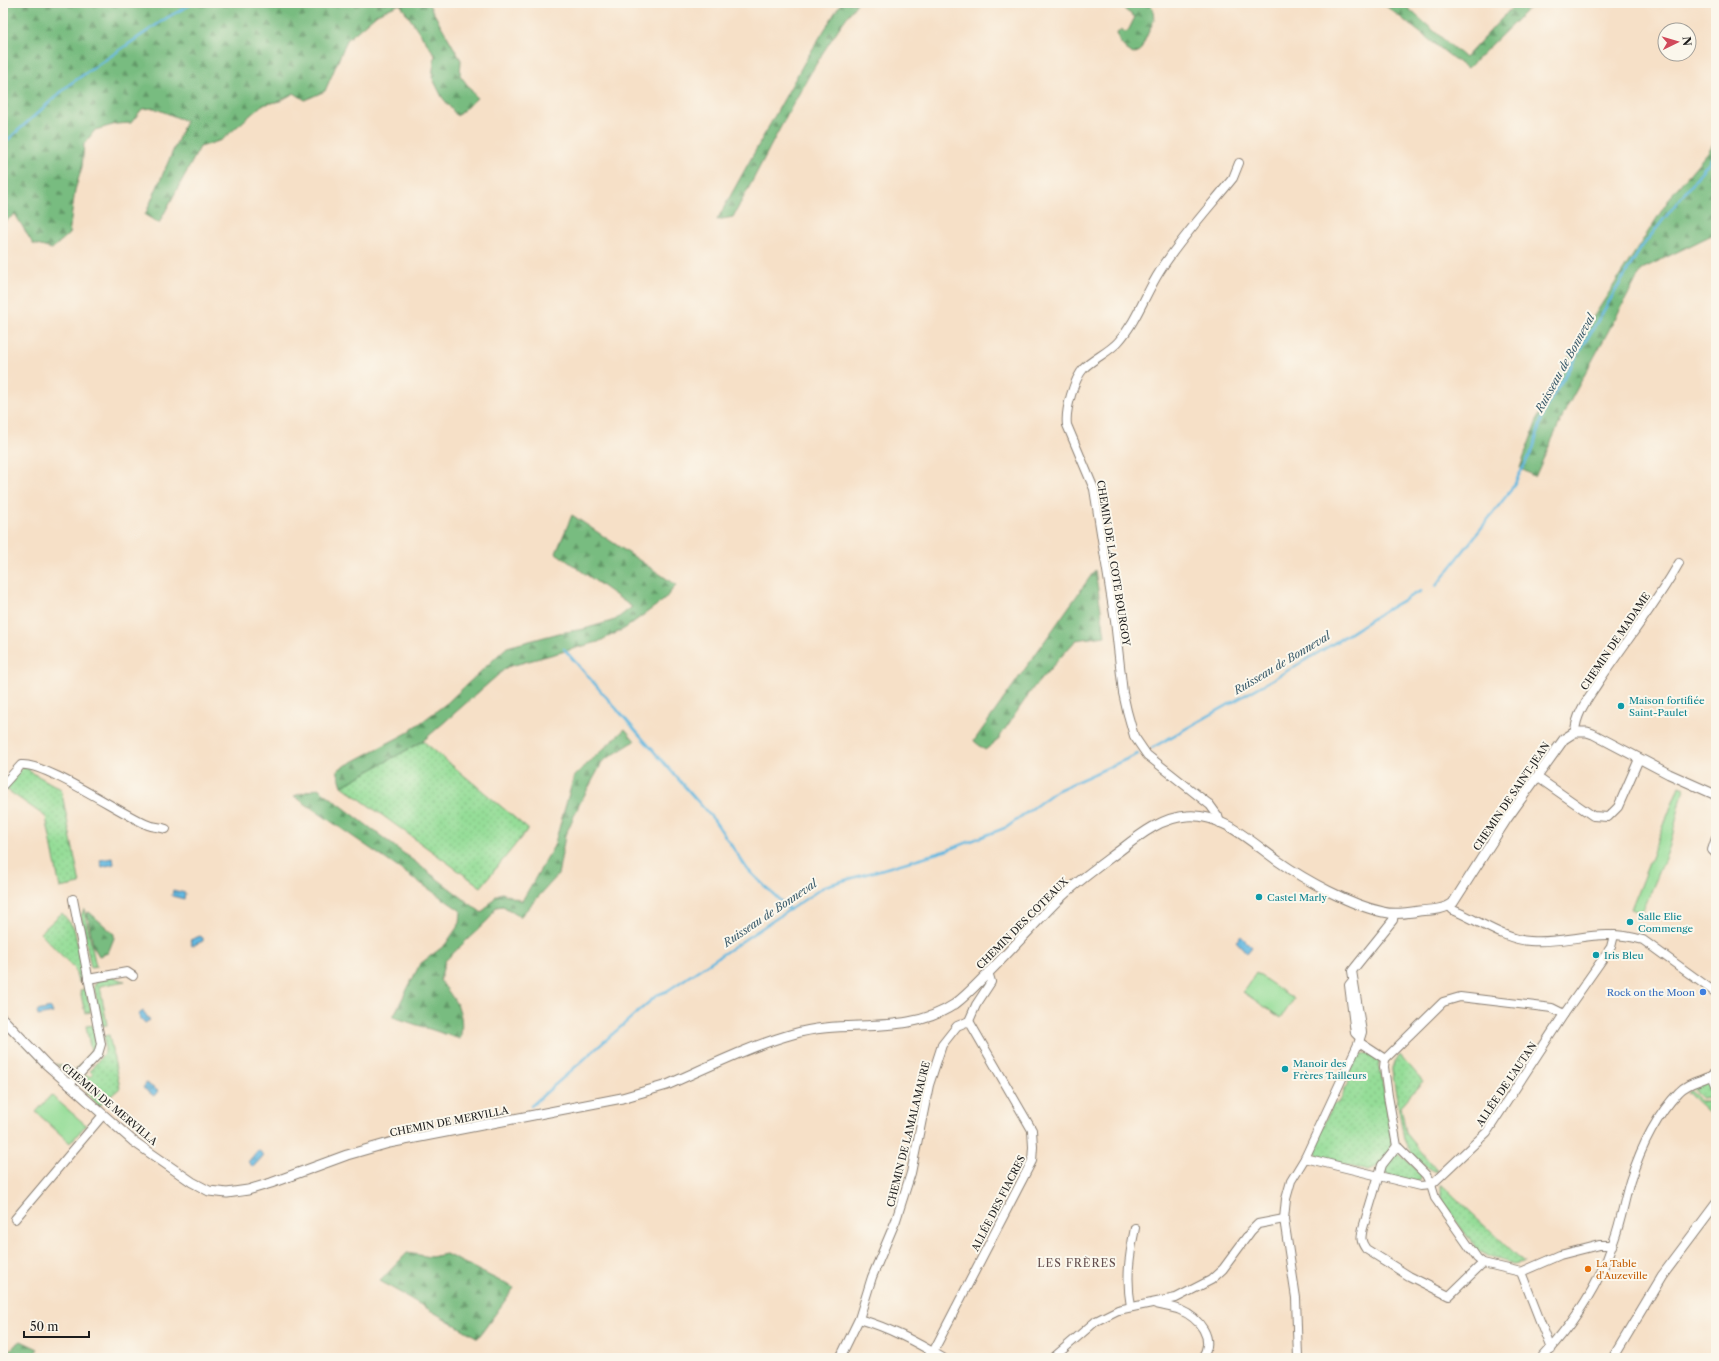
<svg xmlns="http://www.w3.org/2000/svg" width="1719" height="1361" font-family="'Libre Caslon Text',serif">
<defs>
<pattern id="grass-dots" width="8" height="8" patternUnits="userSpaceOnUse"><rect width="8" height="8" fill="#95dd98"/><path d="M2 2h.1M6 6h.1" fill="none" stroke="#80bd82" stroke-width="1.8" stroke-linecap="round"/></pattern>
<pattern id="forest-firs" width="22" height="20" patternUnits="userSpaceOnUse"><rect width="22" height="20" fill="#78bc80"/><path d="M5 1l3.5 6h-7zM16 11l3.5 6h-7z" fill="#629868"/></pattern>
<pattern id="water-ripples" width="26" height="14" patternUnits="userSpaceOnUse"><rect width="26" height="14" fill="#64b8e0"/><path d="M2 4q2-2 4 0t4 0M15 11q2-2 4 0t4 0" fill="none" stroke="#5295b5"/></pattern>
</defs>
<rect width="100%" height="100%" fill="#fbf7ec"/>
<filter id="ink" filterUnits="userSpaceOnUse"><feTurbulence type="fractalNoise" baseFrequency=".025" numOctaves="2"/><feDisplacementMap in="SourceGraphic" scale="8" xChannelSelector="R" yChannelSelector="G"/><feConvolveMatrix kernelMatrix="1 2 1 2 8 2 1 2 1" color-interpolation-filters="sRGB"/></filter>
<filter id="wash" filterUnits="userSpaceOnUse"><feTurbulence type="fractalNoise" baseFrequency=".012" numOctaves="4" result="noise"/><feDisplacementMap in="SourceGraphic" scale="16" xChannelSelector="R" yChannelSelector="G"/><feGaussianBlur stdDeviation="0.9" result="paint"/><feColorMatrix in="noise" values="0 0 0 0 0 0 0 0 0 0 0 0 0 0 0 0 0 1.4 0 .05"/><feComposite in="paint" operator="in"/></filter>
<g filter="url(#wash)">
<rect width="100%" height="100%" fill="#f6e0c7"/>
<g fill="url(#grass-dots)" stroke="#587c5a">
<polygon points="423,741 528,829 481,887 342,786"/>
<polygon points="30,766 29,771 61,789 80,884 60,888 46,817 3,787 22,768"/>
<polygon points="84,909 96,967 91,968 81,916"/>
<polygon points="62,913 74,928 85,980 78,982 75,969 40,933"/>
<polygon points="112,977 125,981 100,986 107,1025 102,1026 94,986 98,980"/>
<polygon points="86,989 91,1012 85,1013 80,990"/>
<path d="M93 1025C99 1052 96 1051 78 1072L76 1070 69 1072 55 1064 76 1070 91 1052 86 1026Z"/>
<path d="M109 1035 120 1088 99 1106C90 1096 83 1091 84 1077L87 1075 90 1077 93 1074 90 1071 105 1052 104 1036Z"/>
<path d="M1369 1053 1378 1058 1379 1062 1392 1143C1390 1155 1379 1167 1368 1171L1319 1158 1313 1147 1333 1104 1339 1103 1348 1082 1346 1078 1356 1057Z"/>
<path d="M1400 1055 1423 1081 1401 1106 1406 1133 1438 1172C1425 1171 1408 1151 1404 1139L1392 1071V1067Z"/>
<polygon points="1704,1082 1711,1085 1715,1091 1710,1097 1701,1098 1693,1088 1698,1083"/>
<polygon points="1690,1089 1700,1101 1710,1101 1716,1104 1716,1119 1687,1092"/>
<polygon points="1399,1153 1422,1175 1420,1181 1418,1182 1387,1175 1384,1167 1395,1154"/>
<polygon points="1441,1184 1524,1262 1513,1264 1490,1257 1477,1250 1441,1200"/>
</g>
<g fill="url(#forest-firs)" stroke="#4a6c4e">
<polygon points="8,3 428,3 461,60 460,75 477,98 457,116 442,97 432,77 435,55 400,4 377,14 347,40 325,91 305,100 294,93 280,101 262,105 222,140 200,147 159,223 145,215 186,121 154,108 142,109 131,123 116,124 95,130 84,144 82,167 75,190 69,234 52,249 33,244 15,214 3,223 3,15"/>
<path d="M841 3H857C808 67 772 146 733 217L717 220 804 63Z"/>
<path d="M1125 3H1146L1153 8 1154 20 1140 51 1133 54C1124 48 1119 44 1117 33L1122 29 1124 32 1128 31 1135 17 1125 10Z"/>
<polygon points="1382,3 1402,3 1465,58 1516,3 1534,3 1467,69"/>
<polygon points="1716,139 1716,233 1642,269 1566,409 1535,477 1520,468 1545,398 1585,330 1673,193 1708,152"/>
<polygon points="572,515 676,585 664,600 624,629 598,642 507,667 423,741 342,786 337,770 407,733 447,703 507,647 559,633 584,629 615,620 632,607 556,553"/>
<polygon points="1095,570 1105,636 1076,640 1033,688 997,741 985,750 974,741"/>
<path d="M625 729 635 741 603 761 579 805 565 836 558 875 520 917 503 906 496 907 489 919 445 961 440 980C455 1001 466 1011 460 1039L393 1017 420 964 445 945 460 923 461 911 294 796 318 788 482 913 497 895 502 893 522 901 554 846 574 776Z"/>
<polygon points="89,912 114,934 114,938 108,953 99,956 93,946 87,913"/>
<polygon points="407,1253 431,1257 446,1254 514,1288 478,1338 380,1281"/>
<path d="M21 1341 38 1349C30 1361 17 1358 3 1358 8 1353 14 1345 21 1341Z"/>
</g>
<g fill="#95dd98" stroke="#587c5a">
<polygon points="1679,786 1684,788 1669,849 1642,913 1631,909"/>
<polygon points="1256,973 1294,999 1281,1018 1243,992"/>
<polygon points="51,1095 86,1125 70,1143 36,1112"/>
</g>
<g fill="url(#water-ripples)" stroke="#406a7e">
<polygon points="113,858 114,864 102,867 100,860"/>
<polygon points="173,890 185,893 184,899 172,896"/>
<polygon points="200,936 203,938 203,941 192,946 190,940"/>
<polygon points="1241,936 1252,947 1247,953 1236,941"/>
<polygon points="51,1008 53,1013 38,1016 37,1011"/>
<polygon points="143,1011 150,1020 145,1023 138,1015"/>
<polygon points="146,1083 158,1091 154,1096 143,1088"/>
<polygon points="258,1150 264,1155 253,1167 248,1162"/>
</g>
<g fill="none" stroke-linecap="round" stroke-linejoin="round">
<g stroke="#64b8e0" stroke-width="2.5">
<polyline points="3,144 70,84 168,17 194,3"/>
<polyline points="1436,586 1511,490 1533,449 1544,411 1641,248 1716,153"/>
<polyline points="564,649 714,820 748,870 790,910"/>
<path d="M1152 748C1210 715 1269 682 1326 648 1358 629 1387 607 1421 591"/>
<polyline points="531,1106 657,995 667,991 825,886 948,850 1007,827 1056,791 1138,754"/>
</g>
</g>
</g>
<g filter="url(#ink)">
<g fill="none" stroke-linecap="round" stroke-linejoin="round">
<defs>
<g id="minor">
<path d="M1575 732C1576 712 1590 696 1600 680 1626 641 1656 604 1679 563"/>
<polyline points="1537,777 1593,816 1608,817 1618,807 1639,759"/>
<path d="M3 785 21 765C45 762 121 814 148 825 153 827 160 827 166 829"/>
<path d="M1220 823 1218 816 1210 805 1147 755 1134 736 1127 711 1123 693 1115 621 1094 489 1067 425C1065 410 1074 379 1084 368 1093 359 1109 352 1118 342 1137 321 1145 294 1160 271 1181 238 1208 209 1233 178L1239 163"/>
<polyline points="1716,838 1712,850 1716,854"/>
<path d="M1449 906 1453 910C1476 919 1505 940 1530 941 1570 944 1600 927 1643 940L1716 993"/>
<polyline points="88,979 127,972 133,976"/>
<polyline points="1353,980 1349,985 1355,1033 1359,1037"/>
<polyline points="1359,1042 1385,1059"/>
<polyline points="1385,1059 1384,1067 1388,1096 1397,1146 1426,1175 1431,1185 1435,1198 1477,1258 1483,1263 1521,1272 1560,1255 1599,1245 1612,1245"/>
<polyline points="1385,1059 1443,1002 1460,997 1552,1008 1564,1014"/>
<polyline points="1712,1075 1716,1085"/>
<polyline points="69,1085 98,1054 101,1044 73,899"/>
<path d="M1397 1146 1382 1165 1363 1228C1361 1237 1360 1241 1366 1249L1409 1276 1449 1296 1483 1263"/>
<polyline points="1305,1158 1420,1186 1431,1185 1487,1132 1564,1014 1611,947 1614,935"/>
<polyline points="15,1219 103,1115"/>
<polyline points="1521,1272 1551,1349"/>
<path d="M1156 1304C1163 1306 1173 1307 1180 1310 1199 1318 1216 1338 1202 1358"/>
<path d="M1131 1307C1126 1278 1129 1257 1135 1228"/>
<path d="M859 1319C890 1328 916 1342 943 1358"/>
<polyline points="933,1352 1032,1161 1033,1147 1032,1130 969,1021"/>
<polyline points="840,1358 859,1319 872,1277 896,1220 911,1173 929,1085 942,1045 957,1026 969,1021 976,1005 991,982 988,972"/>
<polyline points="1053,1358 1096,1321 1118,1310 1176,1298 1211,1280 1223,1269 1251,1231 1258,1224 1284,1219"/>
<polyline points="1298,1358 1296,1298 1284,1219 1286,1199 1291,1181 1305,1158 1359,1042 1362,1032 1352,971 1393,920 1394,913"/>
<path d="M1542 1358C1573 1324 1600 1284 1614 1240 1621 1221 1624 1201 1630 1181 1640 1150 1656 1116 1679 1092 1689 1081 1704 1081 1716 1073"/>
</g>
<g id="tertiary">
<path d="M3 1019 46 1064 133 1141 192 1182 209 1191 227 1193 248 1190 271 1183 347 1155 389 1143 622 1098 667 1085C708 1067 750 1046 793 1034 846 1018 906 1037 955 1004 967 995 977 984 988 973 1009 952 1029 930 1050 908 1072 885 1098 867 1123 848 1141 834 1163 817 1187 816 1222 813 1251 842 1278 861 1305 880 1350 905 1383 912 1394 915 1407 913 1419 911 1430 910 1444 910 1453 903L1506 820 1564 739 1575 732H1587L1593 734 1669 774 1716 795"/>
<polyline points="1613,1358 1662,1276 1716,1204"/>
</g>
</defs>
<use href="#minor" stroke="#897e72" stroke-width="10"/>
<use href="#tertiary" stroke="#897e72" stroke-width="11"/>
<use href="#minor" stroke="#fff" stroke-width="8"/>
<use href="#tertiary" stroke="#fff" stroke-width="9"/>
</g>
</g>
<g fill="#0f9aa8" stroke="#fbf7ec" stroke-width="1.5">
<circle cx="1621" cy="706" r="4"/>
<circle cx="1259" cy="897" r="4"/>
<circle cx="1630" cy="922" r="4"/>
<circle cx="1596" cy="955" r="4"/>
<circle cx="1285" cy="1069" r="4"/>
</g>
<circle fill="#3f7fe0" stroke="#fbf7ec" stroke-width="1.5" cx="1703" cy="992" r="4"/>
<circle fill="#e8710a" stroke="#fbf7ec" stroke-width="1.5" cx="1588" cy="1269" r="4"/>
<g text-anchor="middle" stroke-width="4" stroke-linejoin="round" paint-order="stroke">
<g font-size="10" fill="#1c1c1c" stroke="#fbf7ec">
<text transform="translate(1114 563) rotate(81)" y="4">CHEMIN DE LA COTE BOURGOY</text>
<text transform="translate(1615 641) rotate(-56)" y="4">CHEMIN DE MADAME</text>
<text transform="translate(1511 796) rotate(-56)" y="4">CHEMIN DE SAINT-JEAN</text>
<text transform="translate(1022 923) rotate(-45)" y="4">CHEMIN DES COTEAUX</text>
<text transform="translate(1506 1084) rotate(-56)" y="4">ALLÉE DE L'AUTAN</text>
<text transform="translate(110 1104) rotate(40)" y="4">CHEMIN DE MERVILLA</text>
<text transform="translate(449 1121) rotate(-11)" y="4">CHEMIN DE MERVILLA</text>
<text transform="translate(908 1134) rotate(-76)" y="4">CHEMIN DE LAMALAMAURE</text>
<text transform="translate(998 1203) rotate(-63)" y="4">ALLÉE DES FIACRES</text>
</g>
<g font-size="10" fill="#0d838f" stroke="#fbf7ec" text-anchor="start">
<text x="1629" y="704">Maison fortifiée<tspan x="1629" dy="12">Saint-Paulet</tspan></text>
<text x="1267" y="901">Castel Marly</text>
<text x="1638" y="920">Salle Elie<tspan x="1638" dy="12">Commenge</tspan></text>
<text x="1604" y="959">Iris Bleu</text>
<text x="1293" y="1067">Manoir des<tspan x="1293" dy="12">Frères Tailleurs</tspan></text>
</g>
<g font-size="10" fill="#366cbe" stroke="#fbf7ec" text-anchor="end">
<text x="1695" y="996">Rock on the Moon</text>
</g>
<g font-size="10" fill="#c56008" stroke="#fbf7ec" text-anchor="start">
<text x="1596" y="1267">La Table<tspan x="1596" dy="12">d'Auzeville</tspan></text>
</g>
<g font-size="11" font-style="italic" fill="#395a6a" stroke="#fbf7ec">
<text transform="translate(1565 363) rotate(-61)" y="4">Ruisseau de Bonneval</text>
<text transform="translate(1282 663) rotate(-31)" y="4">Ruisseau de Bonneval</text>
<text transform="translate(770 913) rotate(-34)" y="4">Ruisseau de Bonneval</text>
</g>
<g font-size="11" letter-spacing="1" fill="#644e4e" stroke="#fbf7ec">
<text x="1077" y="1267">LES FRÈRES</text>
</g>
</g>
<rect width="1719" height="1361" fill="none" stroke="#fbf7ec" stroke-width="16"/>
<g transform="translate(1677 42) rotate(85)"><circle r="19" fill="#fbf7ec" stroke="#a29f99"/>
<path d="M0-3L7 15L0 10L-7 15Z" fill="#d1495b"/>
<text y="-6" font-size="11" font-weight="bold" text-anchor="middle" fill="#1c1c1c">N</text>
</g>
<path d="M24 1331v6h65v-6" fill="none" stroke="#1c1c1c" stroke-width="2"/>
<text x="30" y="1331" font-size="12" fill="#1c1c1c" stroke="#fbf7ec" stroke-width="3" paint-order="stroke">50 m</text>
</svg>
